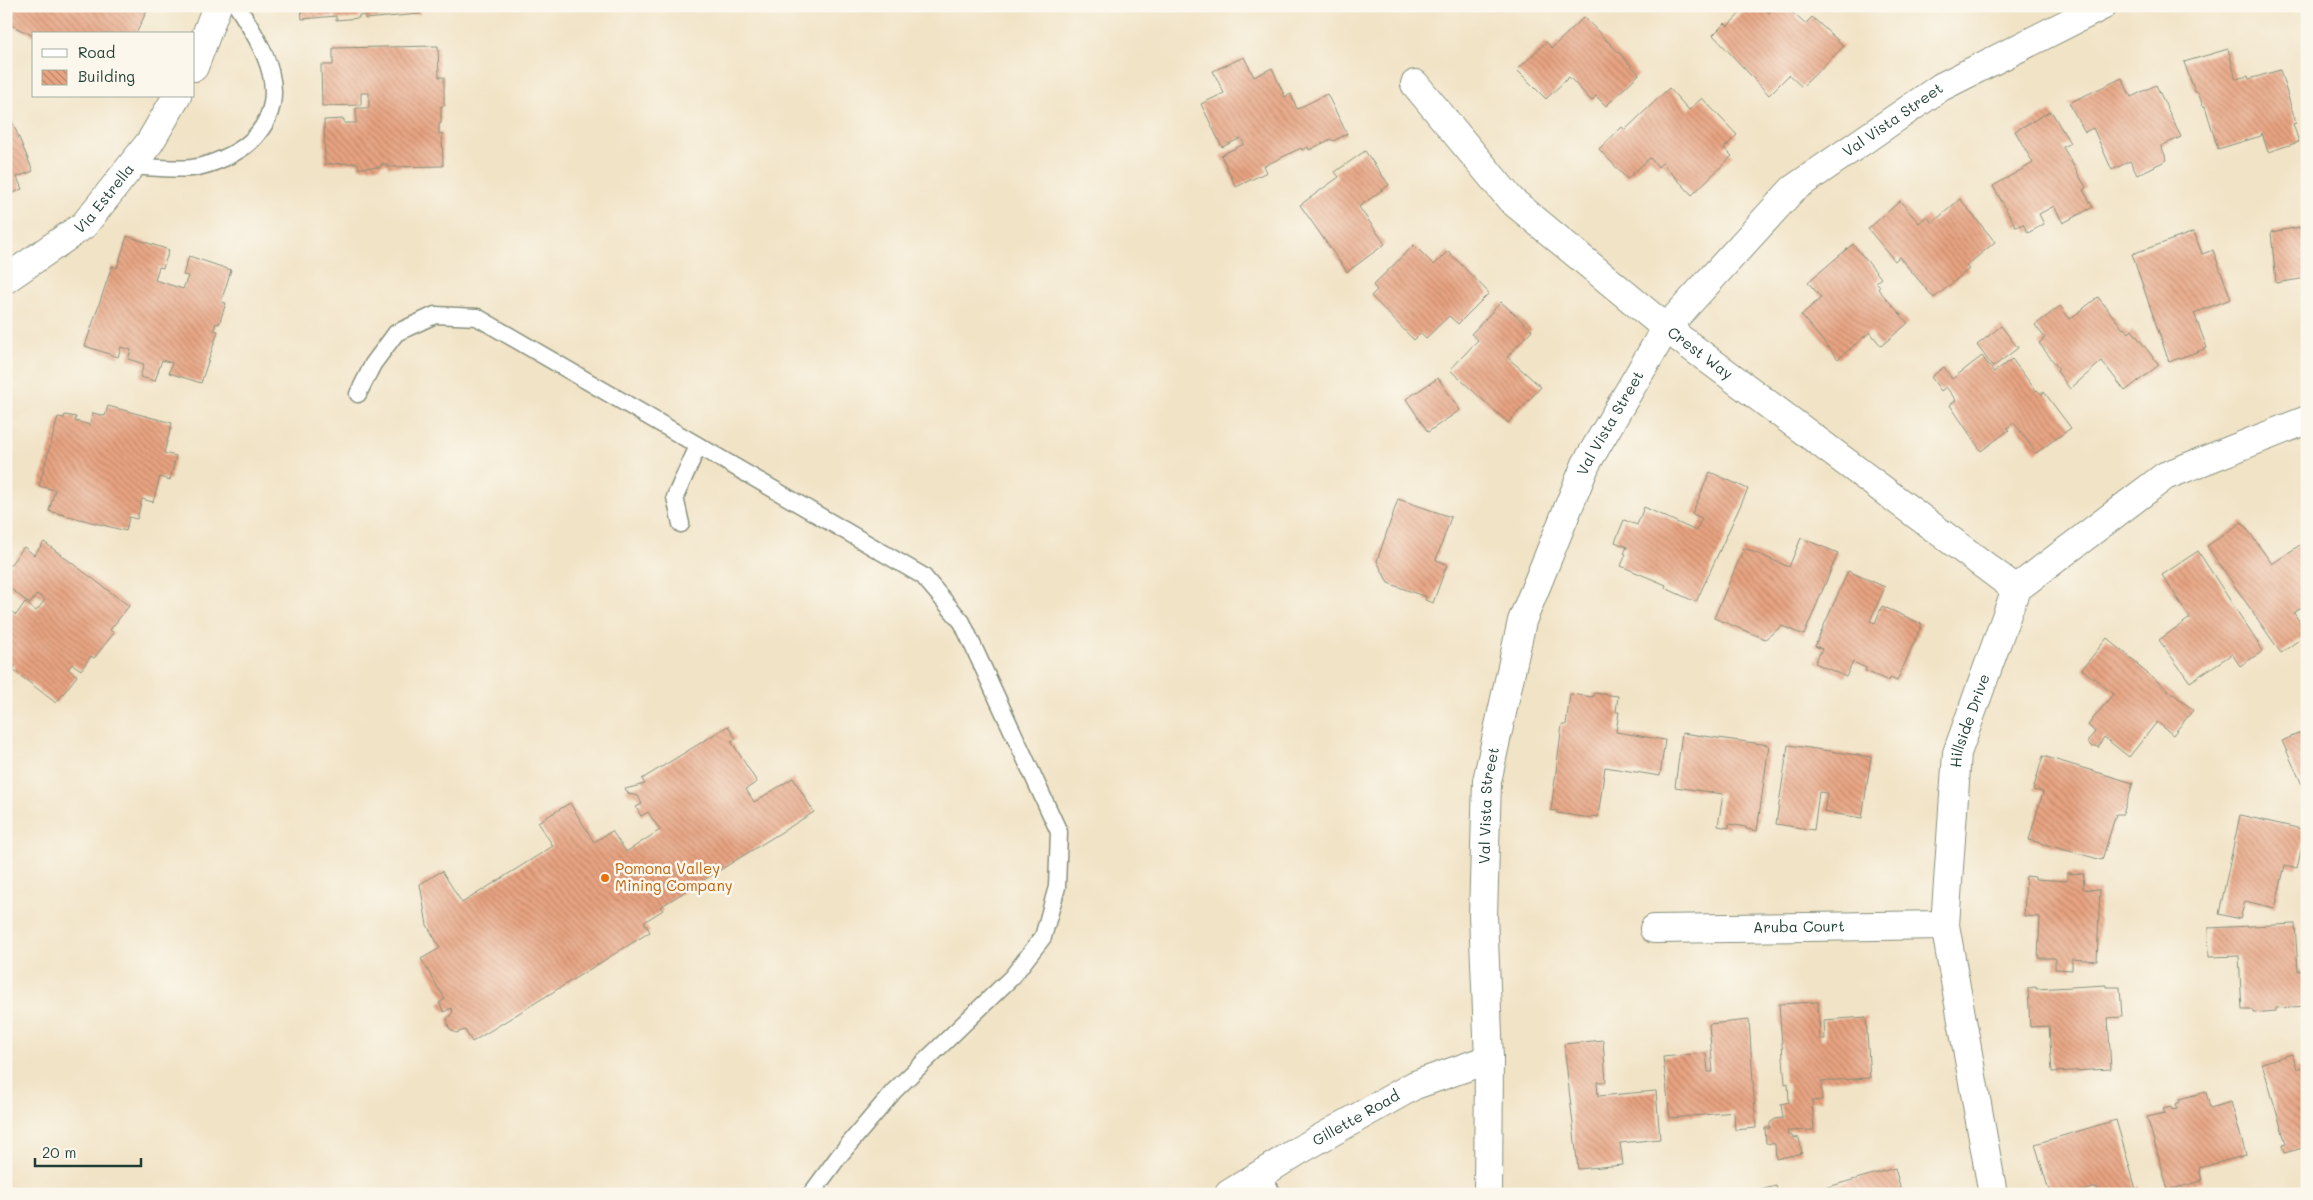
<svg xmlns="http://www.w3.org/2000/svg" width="2313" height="1200" font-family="Mali,sans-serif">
<defs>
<pattern id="building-back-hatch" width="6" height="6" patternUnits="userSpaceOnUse" patternTransform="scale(1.25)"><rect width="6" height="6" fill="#e8a381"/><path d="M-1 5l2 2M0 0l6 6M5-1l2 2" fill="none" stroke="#bb866a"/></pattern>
</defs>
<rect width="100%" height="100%" fill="#fbf7ec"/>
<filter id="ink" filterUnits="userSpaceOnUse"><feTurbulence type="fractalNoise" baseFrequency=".02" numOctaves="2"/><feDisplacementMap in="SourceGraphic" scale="10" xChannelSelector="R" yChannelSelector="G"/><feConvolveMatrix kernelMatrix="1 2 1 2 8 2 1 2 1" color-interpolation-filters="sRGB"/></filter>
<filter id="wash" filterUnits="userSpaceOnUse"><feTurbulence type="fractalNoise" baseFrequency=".0096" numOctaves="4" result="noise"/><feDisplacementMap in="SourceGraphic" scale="20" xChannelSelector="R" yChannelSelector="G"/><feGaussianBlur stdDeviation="1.12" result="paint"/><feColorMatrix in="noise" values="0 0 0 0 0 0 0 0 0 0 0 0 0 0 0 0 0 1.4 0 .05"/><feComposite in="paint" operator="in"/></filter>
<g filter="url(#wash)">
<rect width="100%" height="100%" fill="#f1e3c6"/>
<g id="blocks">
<g fill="url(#building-back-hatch)">
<polygon points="6,6 149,6 136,34 34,34 34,36 6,23"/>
<polygon points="301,6 419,6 420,14 365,19 365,15 359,15 359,18 336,20 336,16 302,19"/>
<polygon points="1747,6 1762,6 1769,13 1775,6 1785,6 1805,24 1812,17 1844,46 1802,87 1789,75 1769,95 1713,35 1725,23 1728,26"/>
<polygon points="1584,17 1639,74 1606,106 1596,96 1592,101 1569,77 1546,99 1517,70 1546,42 1552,48"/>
<polygon points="438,46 439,77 444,77 444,106 441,106 441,123 439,124 439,134 442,133 443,166 388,167 388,164 381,164 381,167 359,168 358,163 325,164 324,120 344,119 344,123 356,123 356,108 369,108 369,93 361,93 361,105 322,106 321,65 333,65 333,48"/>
<polygon points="2228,49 2236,79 2248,76 2249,79 2280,70 2296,123 2293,124 2299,142 2268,152 2262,133 2261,136 2218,149 2205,106 2203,106 2198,92 2195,92 2184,62"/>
<polygon points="1244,57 1254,77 1272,68 1285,97 1291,94 1297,109 1327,94 1347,134 1333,141 1331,139 1309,150 1308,147 1302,150 1301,148 1264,166 1267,172 1236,187 1221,155 1244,144 1241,138 1222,147 1201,104 1224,93 1213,71"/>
<polygon points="2122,78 2131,97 2156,85 2181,137 2161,146 2167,160 2137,175 2130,161 2112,170 2093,128 2085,132 2069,103"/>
<polygon points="1669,88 1689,110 1702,98 1737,135 1724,148 1732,156 1692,195 1662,163 1658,167 1650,158 1627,179 1599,149 1622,127 1625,130"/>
<polygon points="6,107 33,171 17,177 22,189 6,196"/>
<polygon points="2051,111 2070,143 2063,147 2086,188 2083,190 2093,207 2063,223 2054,206 2039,214 2044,224 2028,233 2023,224 2016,227 1993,186 2033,163 2015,131"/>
<polygon points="1365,151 1389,185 1359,207 1385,244 1347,272 1300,205 1339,177 1335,172"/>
<polygon points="1960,199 1995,242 1966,266 1969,269 1934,298 1899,257 1895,261 1868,229 1900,201 1919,223 1927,216 1932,223"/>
<polygon points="2307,226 2307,278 2276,283 2271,232"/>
<polygon points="2194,232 2202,254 2213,250 2231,299 2194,313 2207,348 2169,362 2132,254"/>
<polygon points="127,236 169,250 163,268 159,267 155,280 183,289 188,276 183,275 189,256 231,270 221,302 226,303 219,324 216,323 214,330 218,331 201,383 169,373 172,363 162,360 155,381 140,377 144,364 128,359 131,350 121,347 118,357 85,346 112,266 117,268"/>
<polygon points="1853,244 1881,278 1876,282 1880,286 1878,289 1908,323 1881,346 1870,332 1838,359 1801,315 1821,298 1808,282"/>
<polygon points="1414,245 1434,265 1448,251 1489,293 1458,324 1449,316 1426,338 1421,333 1414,340 1371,296 1377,290 1373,285"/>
<polygon points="2098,297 2123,329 2125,328 2129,333 2132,330 2159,365 2125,391 2102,361 2070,389 2057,371 2059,369 2039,343 2045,338 2035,325 2060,306 2070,319"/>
<polygon points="1501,302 1532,330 1507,357 1541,387 1508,423 1450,370 1478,340 1471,334"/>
<polygon points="2001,326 2018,348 1993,367 1977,345"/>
<polygon points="1982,356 1994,372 2012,359 2036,391 2037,390 2041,394 2044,392 2071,428 2036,453 2014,423 2007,428 2009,430 1981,451 1950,405 1956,400 1946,387 1941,391 1931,377 1944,367 1952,379"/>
<polygon points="1438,378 1460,410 1428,432 1406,399"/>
<polygon points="108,406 172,423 164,453 176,456 170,480 160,477 153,502 142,499 137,519 129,517 126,531 49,511 55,490 39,486 58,417 64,418 65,415 76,417 75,421 90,425 93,413 105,416"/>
<polygon points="1710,472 1748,489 1696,602 1665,588 1666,585 1621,566 1626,554 1624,553 1627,547 1615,542 1624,520 1637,525 1644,507 1696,531 1702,518 1692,514"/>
<polygon points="1398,499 1451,517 1436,560 1447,564 1433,603 1425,600 1426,597 1388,583 1377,561"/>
<polygon points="2242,522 2272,564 2304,542 2307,546 2307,604 2294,613 2307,634 2281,653 2207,546"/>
<polygon points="1801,538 1838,553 1804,635 1782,626 1765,639 1714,618 1744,548 1789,567"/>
<polygon points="44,542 129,606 110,630 114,633 94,658 91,656 81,670 72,664 68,669 77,676 56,703 13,670 15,666 10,663 6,665 6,608 16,615 25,602 36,611 45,600 37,594 30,604 6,585 6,570 24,547 34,555"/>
<polygon points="2198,551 2263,651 2240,666 2232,654 2190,682 2159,640 2190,618 2162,575"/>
<polygon points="1848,571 1885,587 1870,621 1875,623 1882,606 1922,624 1897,681 1890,678 1889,681 1865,671 1866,668 1853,662 1846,677 1815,663 1822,649 1815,646"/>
<polygon points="2107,638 2138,664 2137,665 2193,710 2173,735 2157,722 2129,757 2104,737 2098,748 2096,746 2092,747 2089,744 2088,740 2095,732 2088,725 2113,694 2082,669"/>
<polygon points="1594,693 1618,696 1616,712 1619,712 1616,732 1665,740 1660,776 1605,767 1598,817 1591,816 1591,818 1557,813 1557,811 1551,810 1562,725 1566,725 1570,694 1593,697"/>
<polygon points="728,726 736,739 731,741 757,782 746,789 754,802 793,778 814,812 660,907 663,910 644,922 650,932 472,1042 465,1030 456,1033 449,1028 447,1019 453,1012 451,1008 444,1012 439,1003 445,999 421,959 440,948 427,925 420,884 442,871 462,903 553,846 538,822 570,803 594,842 612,831 626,852 660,830 648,812 641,816 636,807 642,804 638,796 629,794 625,789 645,784 642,779"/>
<polygon points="2307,730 2307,791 2305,791 2282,741"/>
<polygon points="1682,733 1769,745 1757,831 1746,829 1746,827 1729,824 1729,828 1718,826 1723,794 1675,787"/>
<polygon points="1788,745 1871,757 1862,818 1824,812 1827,793 1819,792 1814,830 1776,824"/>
<polygon points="2043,756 2133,783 2123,814 2116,814 2102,860 2029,840 2043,792 2033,790"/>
<polygon points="2240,815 2306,830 2297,868 2285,865 2275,908 2245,901 2240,919 2219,914"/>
<polygon points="2067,873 2084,874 2083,889 2100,890 2097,961 2072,959 2072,970 2055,969 2055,958 2038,958 2040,917 2024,916 2026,876 2035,877 2035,879 2067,881"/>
<polygon points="2295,924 2298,971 2307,970 2307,1006 2276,1008 2276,1011 2253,1013 2253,1010 2242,1010 2239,956 2209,957 2208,928"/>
<polygon points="2106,985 2106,987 2120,987 2122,1017 2108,1018 2111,1069 2052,1072 2049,1026 2030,1027 2028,988 2036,987 2036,989"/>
<polygon points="1818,1002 1820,1039 1825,1039 1824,1020 1866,1017 1870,1078 1821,1081 1822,1100 1812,1101 1814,1130 1787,1131 1788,1135 1791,1135 1792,1137 1799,1138 1802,1153 1776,1159 1775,1144 1766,1143 1765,1128 1770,1128 1770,1123 1775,1119 1783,1118 1781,1104 1789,1102 1788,1083 1785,1084 1779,1004"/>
<polygon points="1749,1020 1756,1128 1735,1130 1734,1112 1670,1118 1663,1057 1706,1053 1708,1072 1713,1072 1709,1024"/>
<polygon points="1603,1040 1606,1082 1597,1082 1598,1096 1656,1091 1660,1139 1620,1143 1623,1165 1578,1169 1564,1044"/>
<polygon points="2292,1054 2297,1069 2307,1066 2307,1147 2284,1153 2282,1145 2286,1144 2262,1063"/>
<polygon points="2206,1092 2210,1108 2231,1102 2246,1155 2199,1168 2202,1181 2168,1190 2147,1117 2165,1113 2163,1109 2171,1107 2172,1110 2177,1109 2176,1104 2180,1102 2179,1099"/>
<polygon points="2116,1120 2136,1189 2139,1188 2141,1194 2099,1194 2097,1187 2073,1194 2050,1194 2035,1144"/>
<polygon points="1895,1168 1902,1194 1811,1194 1810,1192"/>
<polygon points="1776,1186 1778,1194 1749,1194 1749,1193"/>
</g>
</g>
</g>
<g filter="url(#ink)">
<use href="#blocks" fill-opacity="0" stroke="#88907d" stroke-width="1"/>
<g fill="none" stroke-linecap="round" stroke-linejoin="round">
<defs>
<g id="service">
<path d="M131 166C151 167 172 170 192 168 212 165 237 154 251 141 295 98 264 48 237 6"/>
<polyline points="358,394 373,364 396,333 435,315 477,317 923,576 962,622 1059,832 1057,887 1043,937 1012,977 894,1091 839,1156 811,1194"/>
<polyline points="681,524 675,497 698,446"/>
<polyline points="1261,1174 1273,1194"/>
</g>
<g id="minor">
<polyline points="194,67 217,6"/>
<path id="s1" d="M1415 84 1511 200 1666 328 2016 589"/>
<path id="s2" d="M6 279 84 225 150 142 177 96"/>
<path id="s3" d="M1654 929 1945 925"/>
<path id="s4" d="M1489 1059 1483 915 1487 781 1522 621 1586 464 1666 328 1793 189 1941 87 2102 6"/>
<path id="s5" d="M1993 1194 1945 925 1957 753 2016 589 2165 476 2307 420"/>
</g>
<g id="tertiary">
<path id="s6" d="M1229 1194 1298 1151 1415 1085 1489 1059 1488 1194"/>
</g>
</defs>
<use href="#service" stroke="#88907d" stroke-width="19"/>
<use href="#minor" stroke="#88907d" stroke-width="30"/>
<use href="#tertiary" stroke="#88907d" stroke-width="30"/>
<use href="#service" stroke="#fff" stroke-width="16"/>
<use href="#minor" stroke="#fff" stroke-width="28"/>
<use href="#tertiary" stroke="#fff" stroke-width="28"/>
</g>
</g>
<circle fill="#e8710a" stroke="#fbf7ec" stroke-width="2" cx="605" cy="878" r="5"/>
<g text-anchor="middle" stroke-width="5" stroke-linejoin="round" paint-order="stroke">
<g font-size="15" fill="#1f3d34" stroke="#fbf7ec">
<text dy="5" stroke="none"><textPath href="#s4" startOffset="1079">Val Vista Street</textPath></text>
<text dy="5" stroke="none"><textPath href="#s2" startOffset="128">Via Estrella</textPath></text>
<text dy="5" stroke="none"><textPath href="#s1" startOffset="394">Crest Way</textPath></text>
<text dy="5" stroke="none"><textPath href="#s4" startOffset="659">Val Vista Street</textPath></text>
<text dy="5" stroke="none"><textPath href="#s5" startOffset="480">Hillside Drive</textPath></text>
<text dy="5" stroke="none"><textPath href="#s4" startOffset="254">Val Vista Street</textPath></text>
<text dy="5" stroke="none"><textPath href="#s3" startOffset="145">Aruba Court</textPath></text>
<text dy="5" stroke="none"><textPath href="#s6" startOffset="148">Gillette Road</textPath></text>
</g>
<g font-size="15" fill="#c56008" stroke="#fbf7ec" text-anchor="start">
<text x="615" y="874">Pomona Valley<tspan x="615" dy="17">Mining Company</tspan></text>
</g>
</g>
<rect width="2313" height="1200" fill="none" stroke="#fbf7ec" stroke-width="25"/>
<rect x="32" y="32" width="162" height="65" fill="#fbf7ec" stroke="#a3ada2"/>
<rect x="42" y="49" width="25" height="8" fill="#ffffff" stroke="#a3ada2"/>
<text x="78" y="58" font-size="15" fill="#1f3d34">Road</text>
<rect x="42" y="70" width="25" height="15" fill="url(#building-back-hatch)" stroke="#a3ada2"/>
<text x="78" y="82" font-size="15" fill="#1f3d34">Building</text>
<path d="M35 1158v8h106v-8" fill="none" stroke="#1f3d34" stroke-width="2.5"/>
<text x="42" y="1158" font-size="15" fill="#1f3d34" stroke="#fbf7ec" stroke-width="4" paint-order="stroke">20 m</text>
</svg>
